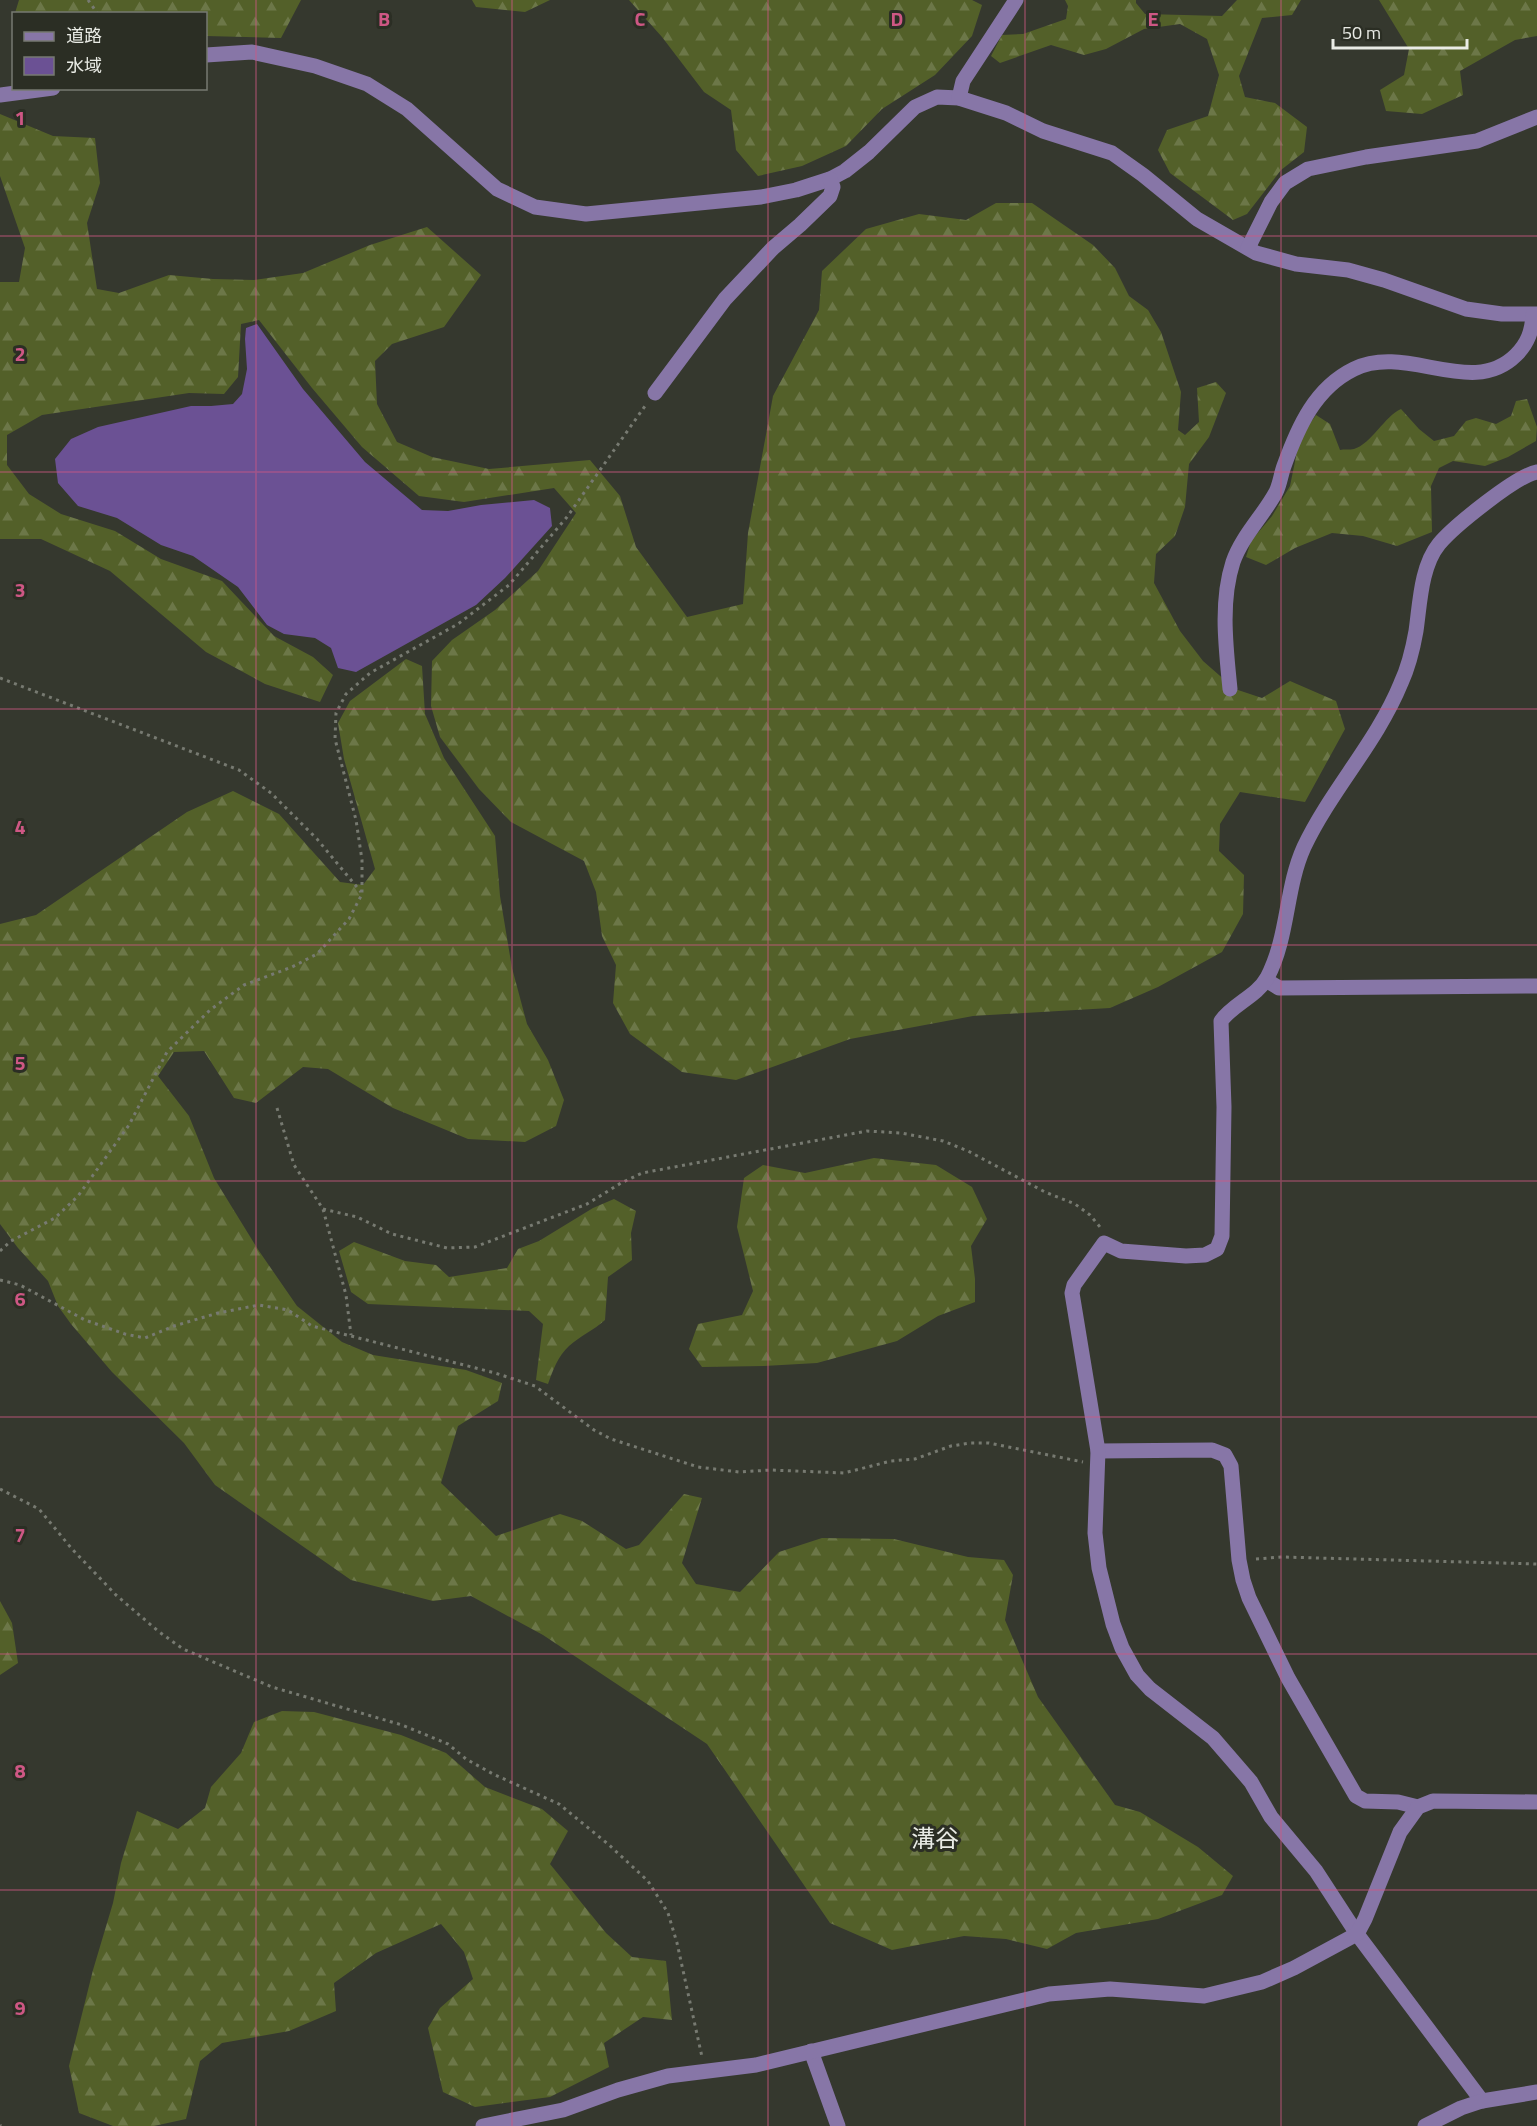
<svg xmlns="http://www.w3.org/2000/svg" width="1537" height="2126" font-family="'Titillium Web','Noto Sans JP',sans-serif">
<defs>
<pattern id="forest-firs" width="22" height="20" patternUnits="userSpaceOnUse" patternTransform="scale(1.5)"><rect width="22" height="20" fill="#536029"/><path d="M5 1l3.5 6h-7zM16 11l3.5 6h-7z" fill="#6c7748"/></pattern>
</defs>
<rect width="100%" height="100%" fill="#35382e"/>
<g fill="url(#forest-firs)">
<polygon points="19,0 301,0 281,38 206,36 206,14 15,13"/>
<polygon points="472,0 550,0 525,12 476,7"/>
<polygon points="629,0 972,0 982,5 972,36 935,75 882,109 846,146 802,166 758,176 736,150 731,110 704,92 662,37"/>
<polygon points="1065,0 1136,0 1136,3 1145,14 1222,16 1237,0 1301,0 1292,15 1262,18 1239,76 1245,97 1275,103 1307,127 1304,152 1281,170 1247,214 1233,220 1170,173 1158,150 1167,130 1208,116 1219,75 1207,39 1180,24 1144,29 1106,49 1084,55 1051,45 1000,63 991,56 1002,35 1023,34 1066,19 1068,6"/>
<polygon points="1379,0 1537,0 1537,36 1515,40 1460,71 1463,95 1422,114 1386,111 1380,90 1404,75 1409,49"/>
<polygon points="0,114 53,136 95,138 100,183 87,223 97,289 119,293 169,275 213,279 254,280 303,273 370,245 427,227 481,275 444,327 392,344 375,361 377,404 397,442 432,457 489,469 590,460 620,496 636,547 687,617 743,604 748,533 773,396 819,310 822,271 866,229 919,214 966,220 996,203 1032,203 1093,245 1115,268 1129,296 1148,310 1161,332 1181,392 1178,430 1185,435 1199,422 1197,388 1216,382 1226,393 1209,437 1189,464 1185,507 1175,536 1156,554 1154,583 1180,631 1203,661 1235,689 1262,698 1290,681 1336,701 1345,729 1305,802 1240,792 1220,824 1219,851 1244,875 1243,914 1222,952 1158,987 1110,1008 973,1016 850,1039 736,1080 682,1072 630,1034 613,1003 616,965 602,936 596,892 584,861 511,822 479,789 440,737 431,706 432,661 452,640 495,610 538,571 576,513 554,488 464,502 419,496 362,447 312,388 259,320 241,324 238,377 224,394 189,393 42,415 7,435 7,465 29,494 61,514 115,531 161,559 222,581 274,636 313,657 333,675 320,702 265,684 206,652 110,571 41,539 0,539 0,282 19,282 25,248 0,176"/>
<path d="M1527 399 1537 427 1536 441 1508 457 1485 466 1453 461 1439 468 1431 486 1432 532 1397 546 1363 536 1332 533 1295 548 1266 565 1246 557 1251 541 1272 516 1290 486 1300 437 1316 415 1330 424 1340 450C1344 449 1350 450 1354 449 1371 444 1385 416 1401 409L1419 429 1434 441 1454 436 1466 421 1476 418 1496 424 1511 416 1516 401Z"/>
<polygon points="406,659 422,666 425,714 444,758 495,836 500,896 512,968 527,1024 548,1060 564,1100 556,1126 525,1142 468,1139 393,1108 328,1069 303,1067 256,1103 234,1098 204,1051 174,1052 158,1076 189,1116 214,1178 259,1251 297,1306 342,1342 373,1355 466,1370 502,1383 498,1401 458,1426 441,1483 496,1536 560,1514 582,1521 626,1549 639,1545 684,1494 702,1498 682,1563 696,1584 740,1592 779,1552 822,1538 894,1539 968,1557 1004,1560 1013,1575 1005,1620 1038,1697 1115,1805 1140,1812 1198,1847 1233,1876 1222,1895 1158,1919 1076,1933 1047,1949 1006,1939 964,1936 892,1950 830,1923 707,1744 543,1635 471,1596 433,1601 351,1580 215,1485 184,1443 112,1372 71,1324 58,1306 48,1281 18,1248 0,1224 0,924 36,915 187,812 233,791 279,814 340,882 363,885 375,869 344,759 338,723 350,701"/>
<polygon points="874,1158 936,1165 972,1187 987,1219 971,1246 975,1279 975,1302 938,1316 897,1341 817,1363 764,1366 702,1367 689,1349 698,1324 742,1315 753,1291 737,1227 744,1178 763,1165 805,1173"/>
<path d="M614 1199 636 1211 631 1233 632 1260 608 1277 605 1320C594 1330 580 1336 569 1346 558 1356 553 1370 548 1384L536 1380 543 1324 529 1311 368 1304 351 1292 339 1251 354 1242 405 1261 436 1265 449 1277 507 1268 518 1249 539 1241 593 1208Z"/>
<polygon points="0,1601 12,1623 18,1663 0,1675"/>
<polygon points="282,1711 314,1712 401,1735 446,1753 485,1787 542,1809 568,1831 550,1864 606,1933 632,1957 666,1961 672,2020 643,2017 604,2043 609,2067 550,2097 475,2107 443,2092 428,2028 440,2008 473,1979 464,1952 441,1924 376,1953 334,1983 336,2011 289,2031 222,2043 200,2061 186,2119 154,2126 113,2126 79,2113 69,2066 93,1970 113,1903 121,1863 137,1811 178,1829 205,1808 211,1787 241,1753 254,1722"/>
</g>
<polygon fill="#6b5194" points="257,324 303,389 365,462 422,510 448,511 481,505 534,500 550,508 552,526 505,578 476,605 356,672 338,668 331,648 315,638 284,634 267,625 238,587 193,556 161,545 117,518 78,506 58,483 55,459 71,439 98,427 191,406 211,406 233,404 242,394 247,369 245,339 246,328"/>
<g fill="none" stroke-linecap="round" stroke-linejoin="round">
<g stroke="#777a71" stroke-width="3" stroke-dasharray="3 4.5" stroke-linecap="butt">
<polyline points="88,0 98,14"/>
<polyline points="0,678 239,770 271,793 317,839 361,892"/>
<polyline points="277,1108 294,1165 323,1209 346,1295 351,1335"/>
<polyline points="323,1209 357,1217 392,1234 447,1248 475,1247 587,1204 621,1183 642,1173 867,1131 901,1133 943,1141 968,1151 1045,1192 1075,1204 1090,1215 1100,1227"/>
<polyline points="0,1251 11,1241 55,1218 78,1196 129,1125 167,1052 210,1010 244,985 292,967 317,954 349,919 362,894 362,860 356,820 335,739 336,713 346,694 370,673 458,624 509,585 567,517 645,406"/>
<polyline points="0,1280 20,1285 85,1320 125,1334 145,1338 174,1326 218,1313 259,1305 288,1310 312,1326 495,1373 535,1386 594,1430 611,1439 698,1467 739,1472 771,1470 844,1473 891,1461 915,1459 951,1446 970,1443 989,1443 1083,1462"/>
<polyline points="0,1489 39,1509 72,1549 116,1595 158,1631 183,1649 272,1687 402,1725 448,1744 466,1759 493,1774 559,1804 608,1844 648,1881 668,1913 677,1943 702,2057"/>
<polyline points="1256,1559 1282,1557 1537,1564"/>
<polyline points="0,2125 1,2126"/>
</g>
<g stroke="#8776a7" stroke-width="15">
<polyline points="206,55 252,52 315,66 367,84 407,109 497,189 535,207 586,214 761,197 796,190 830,179 845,171 869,152 915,107 937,97 959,98 1006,113 1043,131 1112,153 1143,175 1197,219 1256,253 1296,264 1348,270 1384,280 1466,309 1502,314 1537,314"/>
<polyline points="0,95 53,88"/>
<polyline points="959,98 963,81 1016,0"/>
<polyline points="1248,248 1271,202 1285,183 1308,169 1366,157 1477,141 1537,117"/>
<polyline points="655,393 725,299 773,248 800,225 830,196 833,187 830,179"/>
<path d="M1230 689C1226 648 1220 602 1233 562 1242 536 1263 516 1276 492 1280 484 1281 474 1284 466 1298 427 1315 388 1354 369 1407 343 1472 399 1516 355 1528 343 1532 331 1533 315"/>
<polyline points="1266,980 1279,988 1537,986"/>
<polyline points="1098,1451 1212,1450 1225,1455 1231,1466 1239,1560 1243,1580 1249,1598 1288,1678 1356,1796 1365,1801 1398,1802 1418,1807"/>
<polyline points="811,2051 838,2126"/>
<path d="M1482 2101 1357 1934 1316 1871 1271 1817 1251 1782 1213 1738 1150 1689 1137 1675 1122 1648 1113 1624 1099 1568 1095 1533 1098 1451 1072 1293 1074 1285 1104 1243 1121 1251 1186 1256 1205 1255 1217 1249 1222 1236 1224 1107 1221 1021C1233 1004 1257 996 1267 978 1289 936 1285 889 1304 847 1331 790 1377 742 1401 683 1408 668 1413 648 1416 631 1420 603 1421 566 1439 544 1453 527 1517 475 1537 472"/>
<polyline points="483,2126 563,2110 618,2090 668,2076 756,2065 1049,1994 1110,1989 1204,1996 1262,1982 1294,1968 1357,1934 1365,1919 1400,1832 1418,1807 1433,1801 1537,1802"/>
<polyline points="1425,2126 1461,2108 1482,2101 1537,2092"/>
</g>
</g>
<path fill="none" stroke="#ce5784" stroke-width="1.5" stroke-opacity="0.55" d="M256 0V2126M512 0V2126M768 0V2126M1025 0V2126M1281 0V2126M0 236H1537M0 472H1537M0 709H1537M0 945H1537M0 1181H1537M0 1417H1537M0 1654H1537M0 1890H1537"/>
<g text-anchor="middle" stroke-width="6" stroke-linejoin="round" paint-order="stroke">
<g font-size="24" fill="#e9ebe5" stroke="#2b2e24">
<text x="935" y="1847">溝谷</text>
</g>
</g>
<g font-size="20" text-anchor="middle" font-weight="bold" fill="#ce5784" stroke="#2b2e24" stroke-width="6" stroke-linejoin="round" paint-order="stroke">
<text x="384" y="26">B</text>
<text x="640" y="26">C</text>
<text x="897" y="26">D</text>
<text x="1153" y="26">E</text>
<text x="20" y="125">1</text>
<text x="20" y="361">2</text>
<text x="20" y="597">3</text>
<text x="20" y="834">4</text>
<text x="20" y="1070">5</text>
<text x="20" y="1306">6</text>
<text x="20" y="1542">7</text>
<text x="20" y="1778">8</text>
<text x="20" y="2015">9</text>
</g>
<rect x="12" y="12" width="195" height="78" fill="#2b2e24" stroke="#777a71" stroke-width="1.5"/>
<rect x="24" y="32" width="30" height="9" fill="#8776a7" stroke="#777a71" stroke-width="1.5"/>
<text x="66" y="42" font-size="18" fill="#e9ebe5">道路</text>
<rect x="24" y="57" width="30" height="18" fill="#6b5194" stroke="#777a71" stroke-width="1.5"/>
<text x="66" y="72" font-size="18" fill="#e9ebe5">水域</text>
<path d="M1333 39v9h134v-9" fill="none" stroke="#e9ebe5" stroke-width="3"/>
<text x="1342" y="39" font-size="18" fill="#e9ebe5" stroke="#2b2e24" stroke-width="4.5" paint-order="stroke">50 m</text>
</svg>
